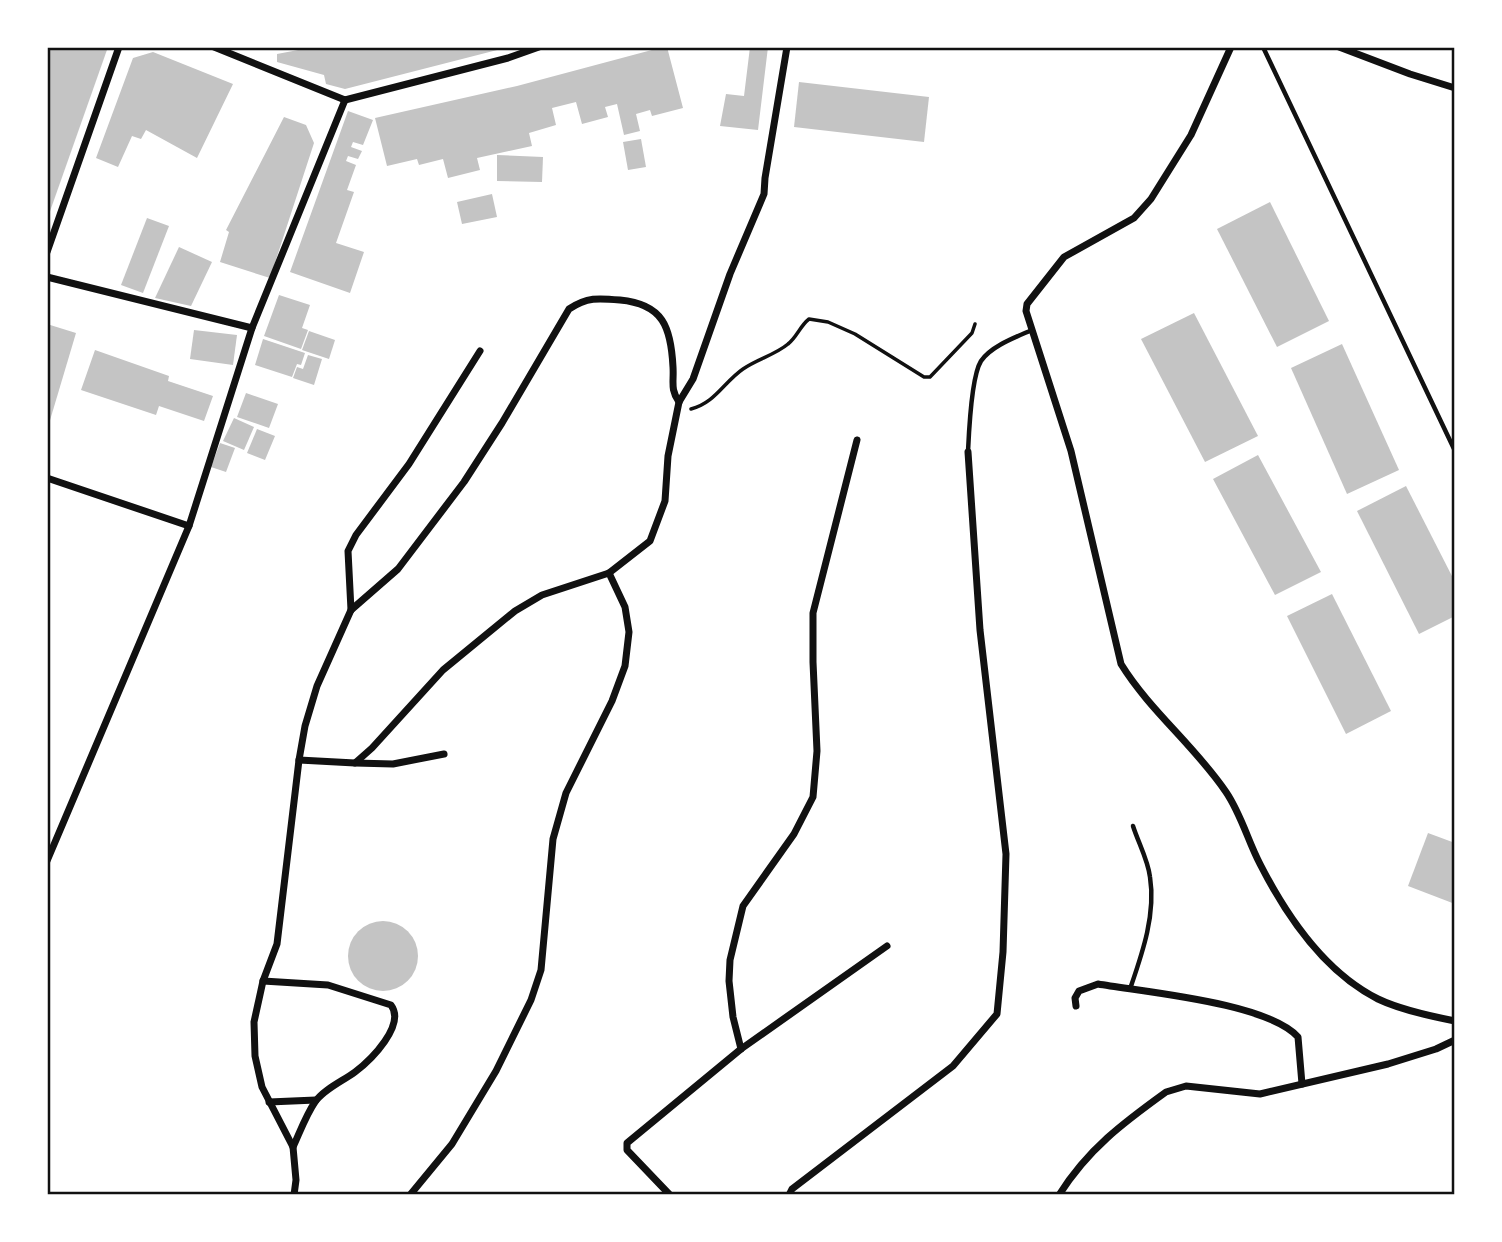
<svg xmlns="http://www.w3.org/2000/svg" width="1502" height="1242" font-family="'Roboto Serif',serif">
<rect width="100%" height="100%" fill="#fff"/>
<g fill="#c4c4c4">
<polygon points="47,47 108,47 48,217 47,217"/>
<polygon points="314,47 505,47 505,48 345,89 326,84 324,75 277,62 277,54"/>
<polygon points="663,47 667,47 683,108 652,116 650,110 636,114 640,131 624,135 617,104 605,107 608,117 582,124 576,102 552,108 556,125 529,133 532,146 477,158 480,170 448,178 443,159 419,165 417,159 387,166 375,118 517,86"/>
<polygon points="750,47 768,47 758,130 720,126 726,94 744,96"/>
<polygon points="153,52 233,84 197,158 146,130 141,139 132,136 118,167 96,158 133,58"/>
<polygon points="799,82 929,97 924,142 794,127"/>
<polygon points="348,111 373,120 363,145 353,142 351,147 362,151 358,159 348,156 346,161 356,165 347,190 354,192 336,243 364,252 350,293 290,272"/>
<polygon points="284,117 306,125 314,143 270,278 220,262 229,232 226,230"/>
<polygon points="641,139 646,167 628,170 623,142"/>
<polygon points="497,155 543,157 542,182 497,181"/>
<polygon points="492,194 497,217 462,224 457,202"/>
<polygon points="1270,202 1329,321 1277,347 1217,229"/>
<polygon points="147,218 169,226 143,293 121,285"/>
<polygon points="179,247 212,262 191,306 155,298"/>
<polygon points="279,295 310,305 302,328 308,330 301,349 264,336"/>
<polygon points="1194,313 1258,436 1205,462 1141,339"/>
<polygon points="47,324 76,333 48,427 47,427"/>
<polygon points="194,330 237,335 233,365 190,359"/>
<polygon points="309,331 335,340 329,359 302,350"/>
<polygon points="263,339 305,353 301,365 297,364 292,377 255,365"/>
<polygon points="1342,344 1399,470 1347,494 1291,368"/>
<polygon points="95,350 169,376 168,381 213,396 204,421 159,406 156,415 81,390"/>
<polygon points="308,355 322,359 314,385 293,378 297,367 303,369"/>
<polygon points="246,393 278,404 269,428 237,417"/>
<polygon points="234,418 254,427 244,450 223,441"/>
<polygon points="257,429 275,436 265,460 247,453"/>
<polygon points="220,443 235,448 226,472 211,467"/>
<polygon points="1258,455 1321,572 1275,595 1213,479"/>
<polygon points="1406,486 1455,582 1455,616 1419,634 1357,511"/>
<polygon points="1332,594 1391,711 1346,734 1287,616"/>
<polygon points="1428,833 1455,843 1455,904 1408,886"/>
<circle cx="383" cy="956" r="35"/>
</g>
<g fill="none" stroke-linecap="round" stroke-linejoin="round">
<path stroke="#111" stroke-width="3.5" d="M691 409C715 403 724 382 743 369 757 359 775 355 788 344 797 337 800 326 809 319L828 322 855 334 924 377H930L972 333 975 324"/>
<g stroke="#111" stroke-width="4.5">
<polyline points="1263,47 1455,451"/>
<path d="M968 452C969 431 971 377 981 361 991 346 1016 337 1032 330"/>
<path d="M1130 989C1142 954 1156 915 1150 877 1148 860 1138 842 1133 826"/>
</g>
<g stroke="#111" stroke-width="7">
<polyline points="214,47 345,100 508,58 539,47"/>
<path d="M1231 47 1191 135 1151 199 1134 218 1064 257 1027 304 1026 311 1071 451 1121 664C1150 711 1195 746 1226 792 1241 814 1248 841 1260 864 1287 917 1324 972 1378 999 1401 1010 1429 1016 1455 1021"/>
<polyline points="1339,47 1410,74 1455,88"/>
<polyline points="47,252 119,47"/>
<polyline points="47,277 252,328"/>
<polyline points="47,478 189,526"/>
<polyline points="351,610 348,551 356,535 409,464 480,351"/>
<polyline points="299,760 355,763 372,748 443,670 515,611 542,595 609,573 650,541 665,501 668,456 679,402 693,379 730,274 764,194 765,178 787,47"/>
<polyline points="355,763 393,764 444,754"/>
<polyline points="47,861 189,526 252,328 345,100"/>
<path d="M263 981 328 985 391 1005C406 1025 371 1060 355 1072 343 1081 324 1089 315 1102 306 1115 300 1132 293 1147"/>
<path d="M1076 1006 1075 998 1079 991 1098 984C1144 992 1268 1003 1298 1037L1302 1084"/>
<polyline points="741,1049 733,1017 729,981 730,960 743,906 794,834 813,797 817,751 813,662 813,613 857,440"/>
<polyline points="269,1102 316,1100"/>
<path d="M294 1195 296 1180 293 1147 262 1087 255 1056 254 1022 263 981 277 944 299 760 305 726 317 686 351 610 398 569 464 482 502 423 569 309C587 297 598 298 620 300 663 304 671 327 673 367 674 382 670 389 679 402"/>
<polyline points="410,1195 452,1144 496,1071 531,1000 541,970 553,839 566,793 612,701 625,666 629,632 625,607 609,573"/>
<polyline points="670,1195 627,1150 627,1143 741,1049 887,946"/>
<polyline points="789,1195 792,1189 953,1066 997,1014 1003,952 1006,854 980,630 968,452"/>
<path d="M1059 1195C1088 1149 1123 1123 1166 1092L1186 1086 1260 1094 1388 1064 1436 1049 1455 1040"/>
</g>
</g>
<rect width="1502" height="1242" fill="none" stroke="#ffffff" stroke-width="98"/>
<rect x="49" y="49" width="1404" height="1144" fill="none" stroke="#111" stroke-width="2.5"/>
</svg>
